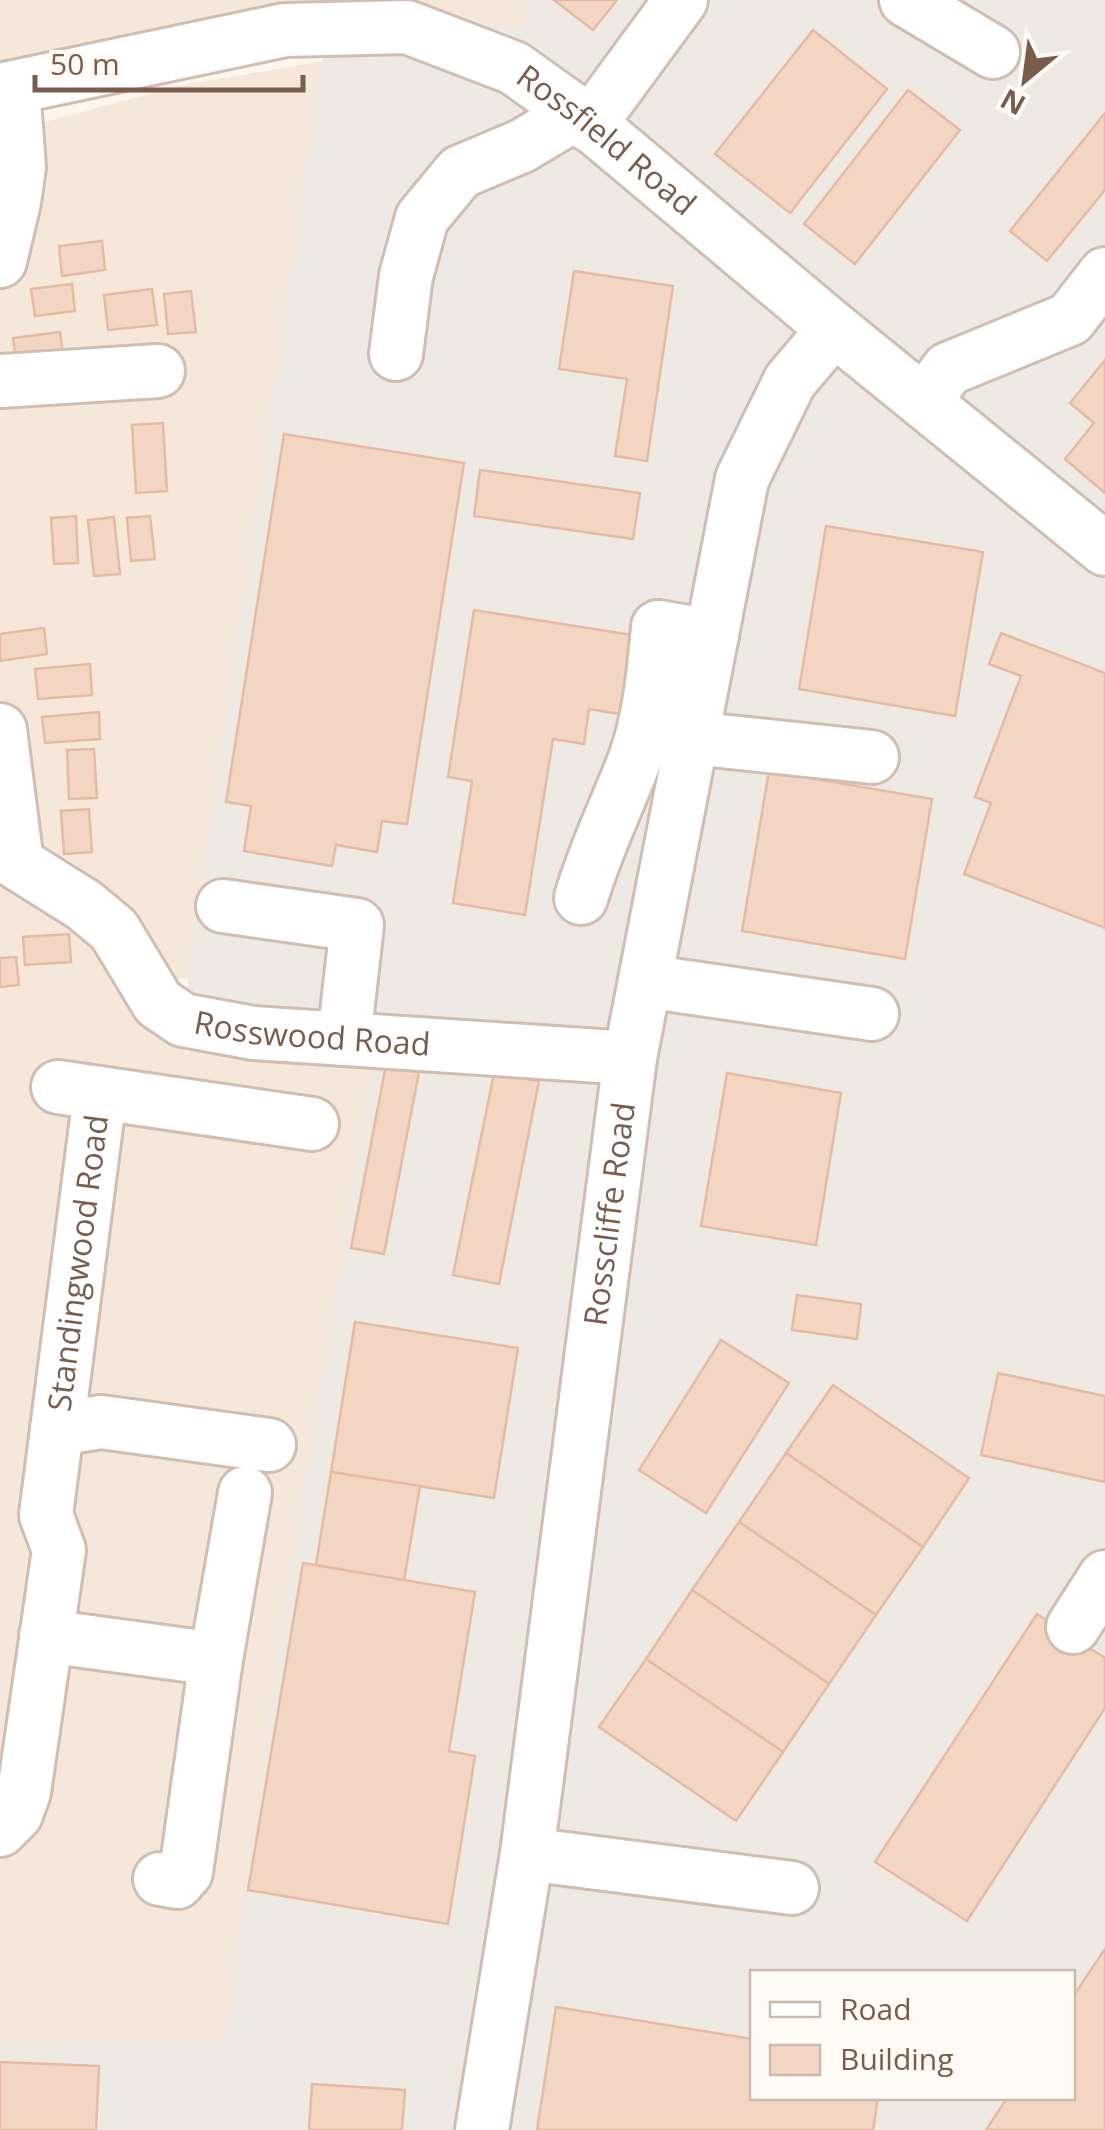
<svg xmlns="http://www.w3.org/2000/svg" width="1105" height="2130" font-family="'Open Sans',sans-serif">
<rect width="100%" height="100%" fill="#fdf6ec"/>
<g fill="#f5e8da">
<polygon points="0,0 320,0 0,73"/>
<polygon points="359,0 528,0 523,29"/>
<polygon points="323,61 314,102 188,978 111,986 188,1054 373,1061 224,2039 0,2042 0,134 178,86"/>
</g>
<path fill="#efe9e4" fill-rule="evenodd" d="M336 0H359L523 29 528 0H1105V2130H0V2042L224 2039 299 1512 373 1062 188 1054V978L314 102ZM752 1972H1072V2098H752Z"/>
<g fill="#f3d5c3" stroke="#e6bba3" stroke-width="2.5">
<polygon points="554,0 617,0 593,30"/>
<polygon points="813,30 887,89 790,213 715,154"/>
<polygon points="908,90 960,130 855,264 804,224"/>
<polygon points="1105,113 1105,190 1047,261 1010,231"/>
<polygon points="102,241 105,270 62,276 59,246"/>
<polygon points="574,271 673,286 647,461 615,456 627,379 559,369"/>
<polygon points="72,284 75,311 35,316 31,289"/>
<polygon points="152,289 157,325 108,330 104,295"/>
<polygon points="191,291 196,332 168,334 164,294"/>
<polygon points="60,332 64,362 17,368 13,338"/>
<polygon points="1105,360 1105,493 1065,459 1094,423 1070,403"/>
<polygon points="163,423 167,491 136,493 132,425"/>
<polygon points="284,434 464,463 407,824 382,821 377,852 336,845 332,866 244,851 251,806 226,802"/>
<polygon points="480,470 640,493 633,539 474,516"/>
<polygon points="76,516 78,563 54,564 51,518"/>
<polygon points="150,516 155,559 131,561 127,518"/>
<polygon points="114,517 120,574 94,576 88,520"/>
<polygon points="826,526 983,552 955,716 799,689"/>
<polygon points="474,610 632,635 620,714 589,709 584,744 553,739 525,915 453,903 472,781 448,777"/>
<polygon points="44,628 47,654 0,661 0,634"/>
<polygon points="1001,633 1105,673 1105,928 964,874 991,803 975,797 1021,676 989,664"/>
<polygon points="90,664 92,695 38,699 35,669"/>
<polygon points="99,712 100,739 45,743 42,717"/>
<polygon points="94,749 97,798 69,799 67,750"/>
<polygon points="769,771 932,799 905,959 742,931"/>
<polygon points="89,809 92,852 64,854 61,811"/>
<polygon points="69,934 71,962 25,965 23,937"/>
<polygon points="16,957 19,985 0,987 0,958"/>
<polygon points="386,1065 419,1072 384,1254 351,1248"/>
<polygon points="494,1073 539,1081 499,1284 453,1275"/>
<polygon points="727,1073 841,1093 816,1245 701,1226"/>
<polygon points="797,1295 861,1304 857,1339 792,1330"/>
<polygon points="355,1322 518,1348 494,1498 331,1472"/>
<polygon points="721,1340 789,1383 706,1513 639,1470"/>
<polygon points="998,1373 1105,1396 1105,1482 981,1455"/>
<polygon points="833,1385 969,1478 923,1547 786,1453"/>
<polygon points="786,1453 923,1547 876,1615 739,1522"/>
<polygon points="331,1472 420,1486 404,1581 316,1565"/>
<polygon points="739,1522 876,1615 829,1684 692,1590"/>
<polygon points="303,1563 475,1592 449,1751 475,1756 448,1924 248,1890"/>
<polygon points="692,1590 829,1684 783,1752 646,1659"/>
<polygon points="1037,1614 1105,1658 1105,1708 967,1921 875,1862"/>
<polygon points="646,1659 783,1752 736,1821 599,1727"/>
<polygon points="1105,1949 1105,2130 986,2130 1007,2098 1072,2098 1072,1998"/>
<polygon points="556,2007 752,2039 752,2098 878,2098 873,2130 537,2130"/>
<polygon points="0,2062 99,2066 96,2130 0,2130"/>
<polygon points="312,2084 405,2090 402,2130 309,2130"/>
</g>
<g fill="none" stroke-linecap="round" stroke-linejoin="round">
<defs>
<g id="minor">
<polyline points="906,0 993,52"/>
<path id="s1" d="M0 90 285 30 407 27 514 68 577 113 834 329 1105 549"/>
<polyline points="589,125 681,0"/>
<polyline points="0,261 14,202 19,167 13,88"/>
<polyline points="396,354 406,276 422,218 460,172 522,146 577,113"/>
<polyline points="0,381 158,371"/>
<polyline points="924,402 948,369 1070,319 1105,274"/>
<path id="s2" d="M0 730 17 863 84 905 114 930 158 1003 183 1020 253 1033 630 1058"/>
<polyline points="692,738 872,757"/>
<path d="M581 898C595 850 617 806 635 759 650 717 654 671 658 627L712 636"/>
<polyline points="223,906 357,925 344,1039"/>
<polyline points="645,981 872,1014"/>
<polyline points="58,1087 312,1124"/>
<polyline points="57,1429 101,1422 269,1445"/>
<polyline points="1073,1627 1105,1577"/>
<polyline points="46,1636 216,1659"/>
<path id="s3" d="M0 1830 16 1814 24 1792 59 1550 46 1515 100 1095"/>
<polyline points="527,1854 792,1888"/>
<polyline points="160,1879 177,1882 186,1872 216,1659 245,1493"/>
<path id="s4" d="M482 2130 527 1854 630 1058 742 479 790 381 834 329"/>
</g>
</defs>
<use href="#minor" stroke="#d1beb0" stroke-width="58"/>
<use href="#minor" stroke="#fff" stroke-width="52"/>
</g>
<g text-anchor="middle" stroke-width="8" stroke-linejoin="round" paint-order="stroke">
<g font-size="32" fill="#7a5c4d" stroke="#fffaf3">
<text dy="11" stroke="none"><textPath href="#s1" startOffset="645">Rossfield Road</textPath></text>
<text dy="11" stroke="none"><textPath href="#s2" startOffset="498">Rosswood Road</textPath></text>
<text dy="11" stroke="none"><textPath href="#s4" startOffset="925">Rosscliffe Road</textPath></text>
<text dy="11" stroke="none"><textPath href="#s3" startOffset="582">Standingwood Road</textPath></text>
</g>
</g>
<rect x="750" y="1970" width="325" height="130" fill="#fffaf3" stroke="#cabbb1" stroke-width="2.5"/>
<rect x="770" y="2002" width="50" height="15" fill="#ffffff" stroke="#cabbb1" stroke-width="2.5"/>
<text x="840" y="2020" font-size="30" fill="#7a5c4d">Road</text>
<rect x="770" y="2045" width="50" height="30" fill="#f3d5c3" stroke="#cabbb1" stroke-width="2.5"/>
<text x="840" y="2070" font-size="30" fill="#7a5c4d">Building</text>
<g transform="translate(1025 80) rotate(209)" stroke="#fffaf3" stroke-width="8" paint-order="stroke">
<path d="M0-8L18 38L0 25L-18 38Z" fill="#7a5c4d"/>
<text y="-15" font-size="28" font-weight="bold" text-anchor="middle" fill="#7a5c4d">N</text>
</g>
<path d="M35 75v15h268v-15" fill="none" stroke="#7a5c4d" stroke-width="5"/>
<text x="50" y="75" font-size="30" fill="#7a5c4d" stroke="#fffaf3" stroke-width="8" paint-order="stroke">50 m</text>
</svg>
